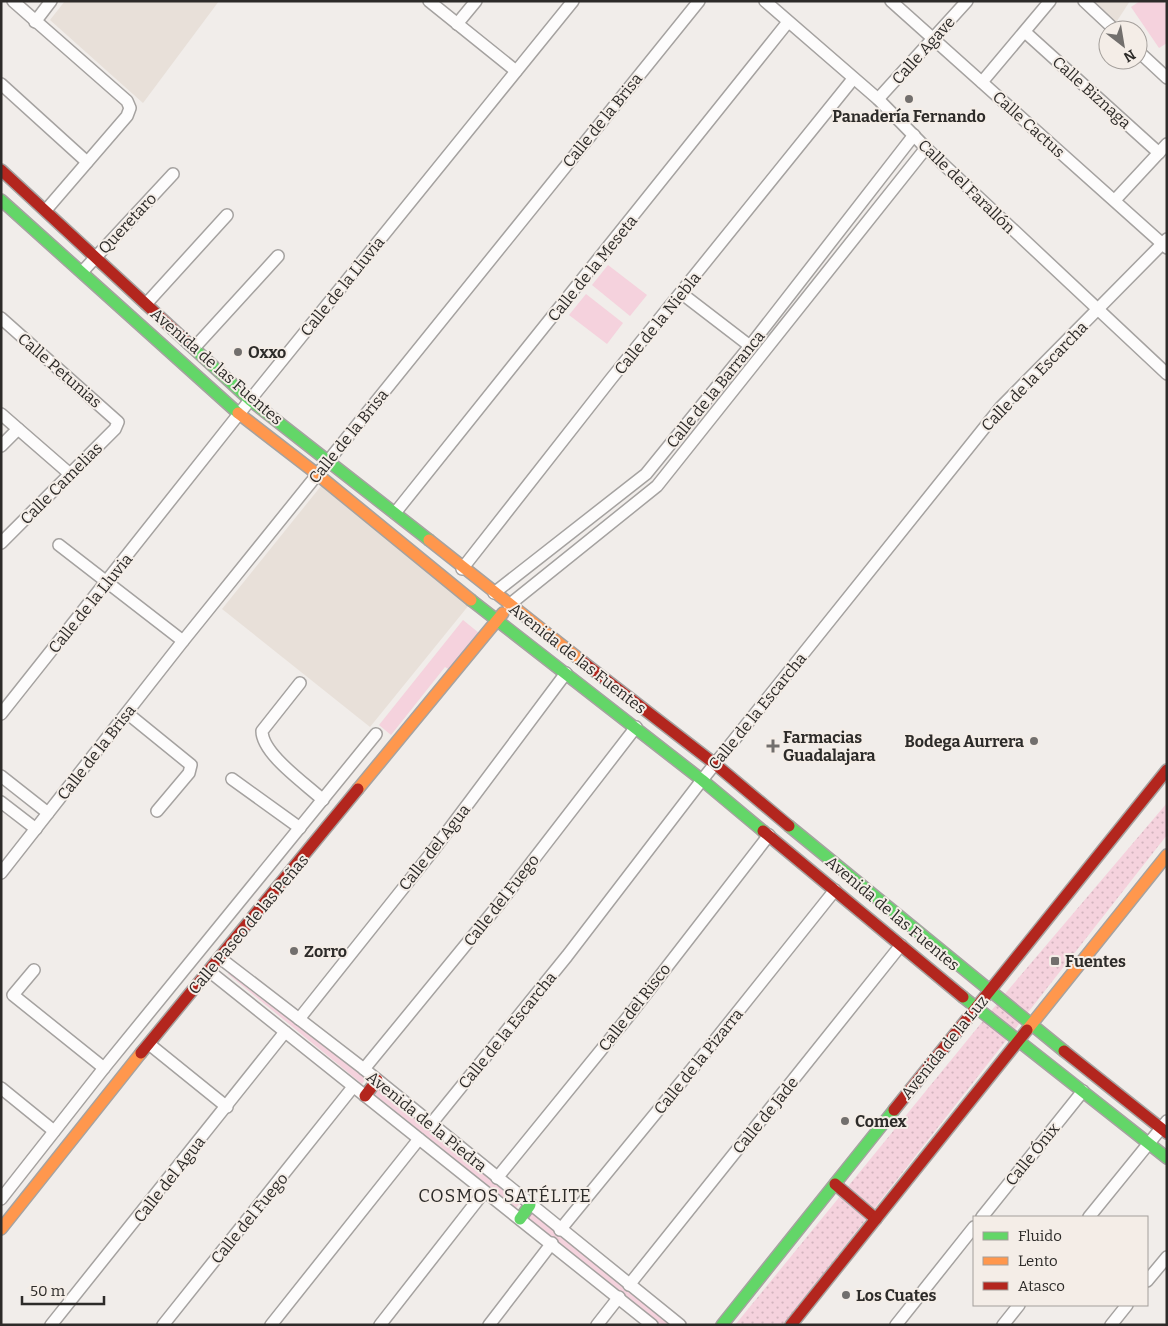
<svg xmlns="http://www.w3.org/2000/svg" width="1168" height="1326" font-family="Bitter,serif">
<defs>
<pattern id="grass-dots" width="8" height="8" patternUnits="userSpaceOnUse" patternTransform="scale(1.25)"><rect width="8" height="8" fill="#f5d2dd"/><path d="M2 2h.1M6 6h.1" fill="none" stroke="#d2b4be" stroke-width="1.8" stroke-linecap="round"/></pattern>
</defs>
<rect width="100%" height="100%" fill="#f1edea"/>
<g fill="#e8e0d9">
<polygon points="65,1 219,1 143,103 50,20"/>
<polygon points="1090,1 1130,1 1115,24"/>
<polygon points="321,486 469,605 370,727 222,609"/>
</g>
<polygon fill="url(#grass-dots)" points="1167,803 1167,835 783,1325 735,1325 1009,989"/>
<g fill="#f5d2dd">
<polygon points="1140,1 1163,1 1167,6 1167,43 1159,48 1131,7"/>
<polygon points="608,265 647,295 630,316 592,285"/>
<polygon points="586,294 623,323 607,344 569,315"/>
<polygon points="463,620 479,633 450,670 445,667 391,735 379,725"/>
<polygon points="231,970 368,1076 362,1084 228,974"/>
<polygon points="380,1087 521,1202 516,1208 374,1094"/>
<polygon points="530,1206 678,1325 656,1325 522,1217"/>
</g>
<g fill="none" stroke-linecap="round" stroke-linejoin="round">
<defs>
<g id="street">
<polyline points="13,1 127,101 130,108 127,116 46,210"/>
<polyline points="429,1 516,71"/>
<polyline points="765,1 878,99 926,148 1167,374"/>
<polyline points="891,1 1167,248"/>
<polyline points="1084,1 1115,30"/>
<polyline points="35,22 51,1"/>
<polyline points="457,24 476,1"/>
<polyline points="1025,32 1159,153"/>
<polyline points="1138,51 1167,78"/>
<polyline points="982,82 1050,1"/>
<polyline points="1,84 87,162"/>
<polyline points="878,99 967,1"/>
<polyline points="1115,200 1167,144"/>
<polyline points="82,272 173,174"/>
<polyline points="681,293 750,346"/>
<polyline points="146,304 227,215"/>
<polyline points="1,318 118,422 115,429 1,543"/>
<polyline points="194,348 278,256"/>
<polyline points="1,414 70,474"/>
<polyline points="1,446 18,429"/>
<polyline points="395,513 788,22"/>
<polyline points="59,545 183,641"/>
<polyline points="462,569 611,379 853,79"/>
<polyline points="494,593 646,474 750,346 914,135"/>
<polyline points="509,605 657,486 926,148"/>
<path d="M300 683 262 731C262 754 306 784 323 800"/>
<polyline points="127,713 191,765 189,773 157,811"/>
<polyline points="1,714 250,400 573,1"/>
<polyline points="1,776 48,813"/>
<polyline points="232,779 300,828"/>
<polyline points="1,802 36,829"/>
<polyline points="1,873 183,641 699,1"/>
<polyline points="220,958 364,1069 680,1325"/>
<polyline points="34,970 13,995 104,1068"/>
<polyline points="209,971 652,1325"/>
<polyline points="299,1019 432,852 566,673"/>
<polyline points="149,1044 227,1107"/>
<polyline points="364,1069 500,903 636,727"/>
<polyline points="1,1088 54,1131"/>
<polyline points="431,1124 567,956 702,780 1001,407 1167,239"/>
<polyline points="497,1178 632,1012 769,835"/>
<polyline points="1,1199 104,1068 376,734"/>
<polyline points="982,1217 1083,1091"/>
<polyline points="1089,1217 1167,1121"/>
<polyline points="560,1230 696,1064 835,890"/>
<polyline points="1147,1281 1167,1257"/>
<polyline points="629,1285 901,945"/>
<polyline points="51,1325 285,1032"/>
<polyline points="163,1325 353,1087"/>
<polyline points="271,1325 419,1139"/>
<polyline points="380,1325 484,1192"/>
<polyline points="489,1325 552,1243"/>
<polyline points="597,1325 619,1297"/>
<polyline points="896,1325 974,1227"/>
<polyline points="1003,1325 1019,1305"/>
<polyline points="1111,1325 1127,1305"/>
</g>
<g id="fast">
<polyline points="1,200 238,413"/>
<polyline points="189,344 250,400 429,540"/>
<polyline points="471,600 702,780 763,831"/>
<polyline points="789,826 1064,1051"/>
<polyline points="963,997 1167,1158"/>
<polyline points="520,1219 530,1205"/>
<polyline points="722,1325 894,1110"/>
</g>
<g id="slow">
<polyline points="238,413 317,474 471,600"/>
<polyline points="429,540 583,662"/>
<polyline points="358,789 503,613"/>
<polyline points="1027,1030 1167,855"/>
<polyline points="1,1229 141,1053"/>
</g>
<g id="jam">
<polyline points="1,170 189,344"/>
<polyline points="583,662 715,764 789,826"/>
<polyline points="763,831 963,997"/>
<polyline points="1064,1051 1167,1133"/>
<polyline points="141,1053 358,789"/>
<polyline points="365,1096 377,1080"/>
<polyline points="894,1110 1167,770"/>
<polyline points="835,1184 876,1219"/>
<polyline points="791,1325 1027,1030"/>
</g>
</defs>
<use href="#street" stroke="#a5a2a0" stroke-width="14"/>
<use href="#fast" stroke="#a5a2a0" stroke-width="14"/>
<use href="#slow" stroke="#a5a2a0" stroke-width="14"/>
<use href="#jam" stroke="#a5a2a0" stroke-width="14"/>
<use href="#street" stroke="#fdfcfc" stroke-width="11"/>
<use href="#fast" stroke="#63d668" stroke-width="11"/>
<use href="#slow" stroke="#ff974d" stroke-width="11"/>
<use href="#jam" stroke="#b3261e" stroke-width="11"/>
</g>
<g fill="#726f6d" stroke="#f4ede7" stroke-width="2">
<circle cx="909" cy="99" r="5"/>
<circle cx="238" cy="352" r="5"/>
<circle cx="1034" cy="741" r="5"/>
<path d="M770.5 738.5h5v5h5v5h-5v5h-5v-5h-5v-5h5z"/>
<circle cx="294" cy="951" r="5"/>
<rect x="1050" y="956" width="10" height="10" rx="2.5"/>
<circle cx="845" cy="1121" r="5"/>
<circle cx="846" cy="1295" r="5"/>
</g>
<g text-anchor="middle" stroke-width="4" stroke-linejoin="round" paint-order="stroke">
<g font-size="16" fill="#2d2b29" stroke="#f4ede7">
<text transform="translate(923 50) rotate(-48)" y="6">Calle Agave</text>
<text transform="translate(1092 92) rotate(42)" y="6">Calle Biznaga</text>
<text transform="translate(602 120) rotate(-51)" y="6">Calle de la Brisa</text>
<text transform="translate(1029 124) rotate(42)" y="6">Calle Cactus</text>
<text transform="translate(967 186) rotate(44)" y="6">Calle del Farallón</text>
<text transform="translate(127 223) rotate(-47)" y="6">Queretaro</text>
<text transform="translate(592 268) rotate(-51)" y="6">Calle de la Meseta</text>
<text transform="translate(342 286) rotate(-51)" y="6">Calle de la Lluvia</text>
<text transform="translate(657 323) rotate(-51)" y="6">Calle de la Niebla</text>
<text transform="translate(217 366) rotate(41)" y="6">Avenida de las Fuentes</text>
<text transform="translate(60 370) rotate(41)" y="6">Calle Petunias</text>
<text transform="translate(1034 376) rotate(-46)" y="6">Calle de la Escarcha</text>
<text transform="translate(715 389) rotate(-51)" y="6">Calle de la Barranca</text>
<text transform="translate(348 436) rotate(-51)" y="6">Calle de la Brisa</text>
<text transform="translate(61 483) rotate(-45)" y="6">Calle Camelias</text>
<text transform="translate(90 603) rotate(-51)" y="6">Calle de la Lluvia</text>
<text transform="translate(578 658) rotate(38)" y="6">Avenida de las Fuentes</text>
<text transform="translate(757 711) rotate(-51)" y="6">Calle de la Escarcha</text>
<text transform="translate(96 752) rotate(-52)" y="6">Calle de la Brisa</text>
<text transform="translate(434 847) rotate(-52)" y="6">Calle del Agua</text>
<text transform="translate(501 900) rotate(-52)" y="6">Calle del Fuego</text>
<text transform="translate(893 913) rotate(40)" y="6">Avenida de las Fuentes</text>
<text transform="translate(248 924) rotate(-50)" y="6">Calle Paseo de las Peñas</text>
<text transform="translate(634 1007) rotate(-52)" y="6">Calle del Risco</text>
<text transform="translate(507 1030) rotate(-51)" y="6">Calle de la Escarcha</text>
<text transform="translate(944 1047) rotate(-51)" y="6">Avenida de la Luz</text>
<text transform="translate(698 1061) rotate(-51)" y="6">Calle de la Pizarra</text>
<text transform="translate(765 1115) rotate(-51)" y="6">Calle de Jade</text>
<text transform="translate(427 1121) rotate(39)" y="6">Avenida de la Piedra</text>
<text transform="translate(1032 1154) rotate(-51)" y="6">Calle Ónix</text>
<text transform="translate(169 1179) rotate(-52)" y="6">Calle del Agua</text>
<text transform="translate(249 1218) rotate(-51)" y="6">Calle del Fuego</text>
</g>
<g font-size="16" font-weight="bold" fill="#2d2b29" stroke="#f4ede7" text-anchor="start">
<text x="909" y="122" text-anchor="middle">Panadería Fernando</text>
<text x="248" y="358">Oxxo</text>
<text x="783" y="743">Farmacias<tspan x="783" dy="18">Guadalajara</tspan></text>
<text x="1024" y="747" text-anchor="end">Bodega Aurrera</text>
<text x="304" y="957">Zorro</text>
<text x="1065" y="967">Fuentes</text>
<text x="855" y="1127">Comex</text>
<text x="856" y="1301">Los Cuates</text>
</g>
<g font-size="18" letter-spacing="1" fill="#2d2b29" stroke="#f4ede7">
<text x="505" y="1202">COSMOS SATÉLITE</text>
</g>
</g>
<rect width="1168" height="1326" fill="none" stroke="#2d2b29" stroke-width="5"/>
<rect x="973" y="1216" width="175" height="90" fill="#f4ede7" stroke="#a49f9b"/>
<rect x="983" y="1232" width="25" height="8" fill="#63d668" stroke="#a49f9b"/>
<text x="1018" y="1241" font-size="15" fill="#2d2b29">Fluido</text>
<rect x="983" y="1257" width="25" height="8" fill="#ff974d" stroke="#a49f9b"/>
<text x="1018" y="1266" font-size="15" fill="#2d2b29">Lento</text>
<rect x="983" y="1282" width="25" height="8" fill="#b3261e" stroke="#a49f9b"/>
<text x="1018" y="1291" font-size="15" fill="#2d2b29">Atasco</text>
<g transform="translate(1123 45) rotate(149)"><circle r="24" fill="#f4ede7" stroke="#a49f9b"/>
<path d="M0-4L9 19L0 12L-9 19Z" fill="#726f6d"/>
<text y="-8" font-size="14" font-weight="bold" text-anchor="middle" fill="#2d2b29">N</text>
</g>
<path d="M22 1296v8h82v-8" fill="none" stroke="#2d2b29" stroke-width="2.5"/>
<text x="30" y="1296" font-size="15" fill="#2d2b29" stroke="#f4ede7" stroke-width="4" paint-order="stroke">50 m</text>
</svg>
